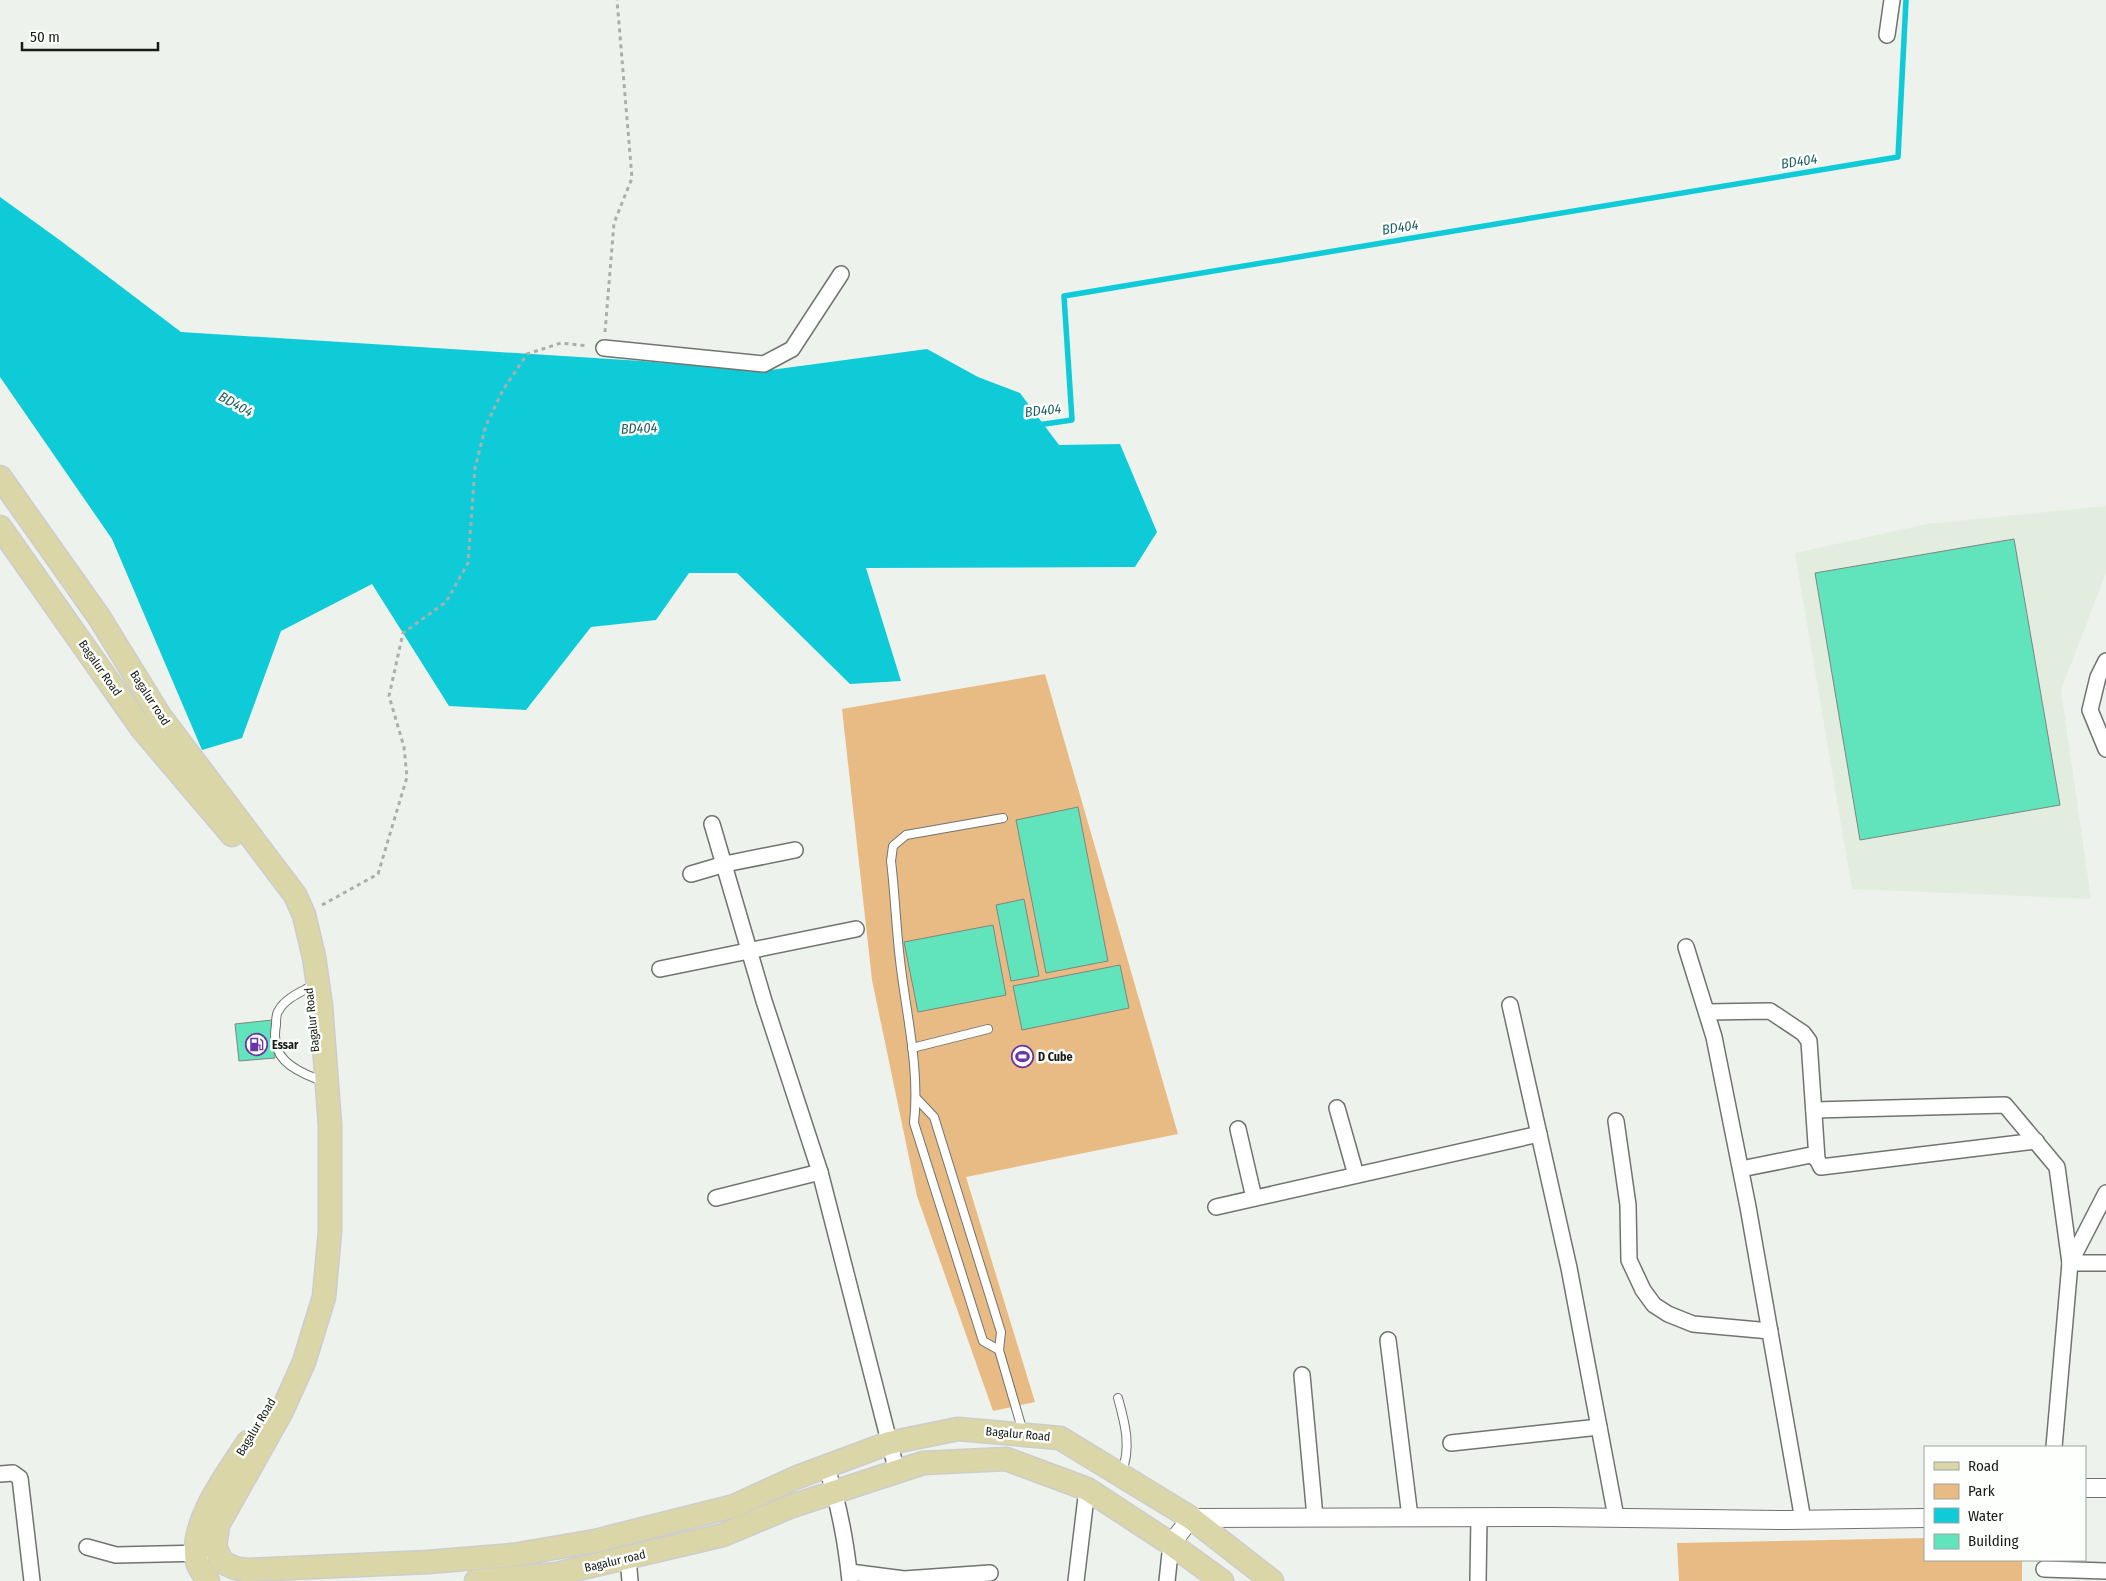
<svg xmlns="http://www.w3.org/2000/svg" width="2106" height="1581" font-family="'Fira Sans Condensed',sans-serif">
<rect width="100%" height="100%" fill="#edf2ec"/>
<polygon fill="#e3eddf" points="2106,506 2106,573 2061,690 2091,899 1852,889 1795,553 1927,524"/>
<g fill="#e9bb84">
<polygon points="1045,674 1178,1134 966,1177 1035,1402 993,1411 917,1196 872,980 842,709"/>
<polygon points="1925,1538 1925,1560 2022,1560 2022,1581 1679,1581 1677,1543"/>
</g>
<polygon fill="#0fcbd8" points="0,197 61,241 181,332 642,361 763,371 927,349 978,377 1020,393 1059,445 1120,444 1157,532 1135,567 866,568 901,681 850,684 737,573 689,573 656,620 591,627 526,710 449,706 372,584 281,631 242,738 202,750 112,539 0,377"/>
<g fill="none" stroke-linecap="round" stroke-linejoin="round">
<polyline stroke="#0fcbd8" stroke-width="5.5" points="1038,425 1072,420 1064,296 1898,157 1906,0"/>
</g>
<g fill="#61e3bb" stroke="#7e8582">
<polygon points="2014,539 2060,805 1860,840 1815,573"/>
<polygon points="1078,807 1108,961 1046,973 1016,820"/>
<polygon points="1024,899 1039,976 1011,981 996,905"/>
<polygon points="993,925 1006,995 918,1012 904,942"/>
<polygon points="1120,965 1129,1008 1022,1030 1013,986"/>
<polygon points="272,1020 275,1058 239,1061 235,1024"/>
</g>
<g fill="none" stroke-linecap="round" stroke-linejoin="round">
<defs>
<g id="service">
<path d="M310 987C299 993 285 999 279 1010 276 1013 276 1020 276 1025 270 1057 291 1069 317 1079"/>
<polyline points="912,1048 988,1029"/>
<polyline points="917,1099 934,1117 1001,1332 999,1350 1023,1432"/>
<path d="M999 1350 983 1341 914 1123C920 1068 906 1014 900 960 896 927 895 894 891 861L893 846 906 835 1003 818"/>
<path d="M1118 1398C1125 1423 1132 1449 1121 1473"/>
</g>
<g id="minor">
<polyline points="1887,35 1892,0"/>
<polyline points="604,348 764,364 792,349 841,274"/>
<polyline points="2106,661 2098,677 2090,710 2106,749"/>
<polyline points="712,824 764,1001 820,1172 897,1472"/>
<polyline points="691,874 725,864 795,850"/>
<polyline points="1686,947 1714,1037 1748,1207 1803,1520"/>
<polyline points="660,969 856,929"/>
<polyline points="1510,1005 1569,1268 1616,1517"/>
<polyline points="1707,1012 1770,1011 1803,1033 1809,1041 1817,1159 1821,1167 2036,1141"/>
<polyline points="1337,1108 1356,1175"/>
<polyline points="1814,1110 2005,1105 2057,1167 2070,1263 2054,1447"/>
<polyline points="1616,1121 1628,1205 1629,1260 1643,1290 1654,1305 1668,1314 1693,1324 1770,1331"/>
<polyline points="1238,1129 1254,1198"/>
<polyline points="1741,1169 1811,1155 1817,1159"/>
<polyline points="716,1198 820,1172"/>
<polyline points="1216,1207 1539,1134"/>
<polyline points="2070,1263 2106,1193"/>
<polyline points="2070,1263 2106,1263"/>
<polyline points="1388,1340 1410,1517"/>
<polyline points="1302,1375 1315,1517"/>
<polyline points="1451,1443 1599,1427"/>
<path d="M826 1466C839 1503 846 1542 850 1581"/>
<polyline points="0,1474 13,1473 20,1478 32,1581"/>
<polyline points="87,1547 116,1555 204,1553"/>
<polyline points="628,1558 630,1581"/>
<polyline points="2044,1569 2106,1571"/>
<polyline points="850,1572 904,1579 990,1573"/>
<polyline points="1076,1581 1087,1489"/>
<polyline points="1167,1581 1171,1544"/>
<polyline points="1478,1581 1479,1517"/>
</g>
<g id="tertiary">
<polyline points="2085,1488 2106,1488"/>
<polyline points="1171,1544 1191,1518 1551,1517 1787,1520 1925,1518"/>
</g>
<g id="primary">
<polyline points="0,477 99,617 160,716 295,895 304,915 314,957 321,1006 330,1125 330,1231 324,1297 304,1362 282,1411 218,1525 215,1547 222,1562 235,1568 246,1570 428,1562 513,1555 595,1541 734,1506 795,1478 889,1443 958,1429 1060,1438 1191,1518 1272,1581"/>
<polyline points="0,527 142,729 232,835"/>
<path d="M208 1581C205 1575 198 1568 197 1561 189 1523 228 1473 248 1442"/>
<polyline points="476,1581 557,1574 723,1535 792,1506 923,1463 1006,1459 1087,1489 1171,1544 1222,1581"/>
</g>
</defs>
<use href="#service" stroke="#70746f" stroke-width="10"/>
<use href="#minor" stroke="#70746f" stroke-width="18"/>
<use href="#tertiary" stroke="#70746f" stroke-width="20"/>
<use href="#primary" stroke="#cccdcc" stroke-width="25"/>
<g stroke="#abafab" stroke-width="3" stroke-dasharray="4 4" stroke-linecap="butt">
<polyline points="605,332 614,223 632,178 617,0"/>
<polyline points="322,905 378,874 407,777 404,747 389,696 403,633 446,602 468,563 475,468 486,425 503,390 527,354 561,343 588,346"/>
</g>
<use href="#service" stroke="#fff" stroke-width="8"/>
<use href="#minor" stroke="#fff" stroke-width="15"/>
<use href="#tertiary" stroke="#fff" stroke-width="18"/>
<use href="#primary" stroke="#dad6a7" stroke-width="22"/>
</g>
<defs>
<symbol id="fuel-ring" viewBox="-11 -11 22 22"><circle r="9.5" fill="#fcfffb" stroke="#6b33a9" stroke-width="1.5"/><path d="M-5.5-6h7V0h2V4h1.3V-2.5L3-4.5l.8-.8L6-3V5H2.5V1h-1V6h-7ZM-4.2-4.7v3.2H.2V-4.7Z" fill="#6b33a9"/></symbol>
<symbol id="stadium-ring" viewBox="-11 -11 22 22"><circle r="9.5" fill="#fcfffb" stroke="#6b33a9" stroke-width="1.5"/><path d="M0-5a6.5 5 0 1 0 0 10a6.5 5 0 1 0 0-10ZM-3.5-1.8h7v3.6h-7Z" fill="#6b33a9"/></symbol>
</defs>
<g fill-rule="evenodd">
<use href="#fuel-ring" x="244" y="1032" width="25" height="25"/>
<use href="#stadium-ring" x="1010" y="1044" width="25" height="25"/>
</g>
<g text-anchor="middle" stroke-width="5" stroke-linejoin="round" paint-order="stroke">
<g font-size="12" fill="#191b19" stroke="#fcfffb">
<text transform="translate(100 668) rotate(55)" y="4">Bagalur Road</text>
<text transform="translate(150 698) rotate(57)" y="4">Bagalur road</text>
<text transform="translate(312 1020) rotate(-96)" y="4">Bagalur Road</text>
<text transform="translate(256 1427) rotate(-59)" y="4">Bagalur Road</text>
<text transform="translate(1018 1434) rotate(5)" y="4">Bagalur Road</text>
<text transform="translate(615 1561) rotate(-13)" y="4">Bagalur road</text>
</g>
<g font-size="12" font-weight="bold" fill="#191b19" stroke="#fcfffb" text-anchor="start">
<text x="272" y="1049">Essar</text>
<text x="1038" y="1061">D Cube</text>
</g>
<g font-size="14" font-style="italic" fill="#1e5e63" stroke="#fcfffb">
<text transform="translate(1799 161) rotate(-9)" y="5">BD404</text>
<text transform="translate(1400 227) rotate(-9)" y="5">BD404</text>
<text transform="translate(236 404) rotate(29)" y="5">BD404</text>
<text transform="translate(1043 410) rotate(-6)" y="5">BD404</text>
<text transform="translate(639 428) rotate(-2)" y="5">BD404</text>
</g>
</g>
<rect x="1924" y="1446" width="162" height="115" fill="#fcfffb" stroke="#a1a4a1"/>
<rect x="1934" y="1462" width="25" height="8" fill="#dad6a7" stroke="#a1a4a1"/>
<text x="1968" y="1471" font-size="15" fill="#191b19">Road</text>
<rect x="1934" y="1484" width="25" height="15" fill="#e9bb84" stroke="#a1a4a1"/>
<text x="1968" y="1496" font-size="15" fill="#191b19">Park</text>
<rect x="1934" y="1508" width="25" height="15" fill="#0fcbd8" stroke="#a1a4a1"/>
<text x="1968" y="1521" font-size="15" fill="#191b19">Water</text>
<rect x="1934" y="1534" width="25" height="15" fill="#61e3bb" stroke="#a1a4a1"/>
<text x="1968" y="1546" font-size="15" fill="#191b19">Building</text>
<path d="M22 42v8h136v-8" fill="none" stroke="#191b19" stroke-width="2.5"/>
<text x="30" y="42" font-size="15" fill="#191b19" stroke="#fcfffb" stroke-width="4" paint-order="stroke">50 m</text>
</svg>
